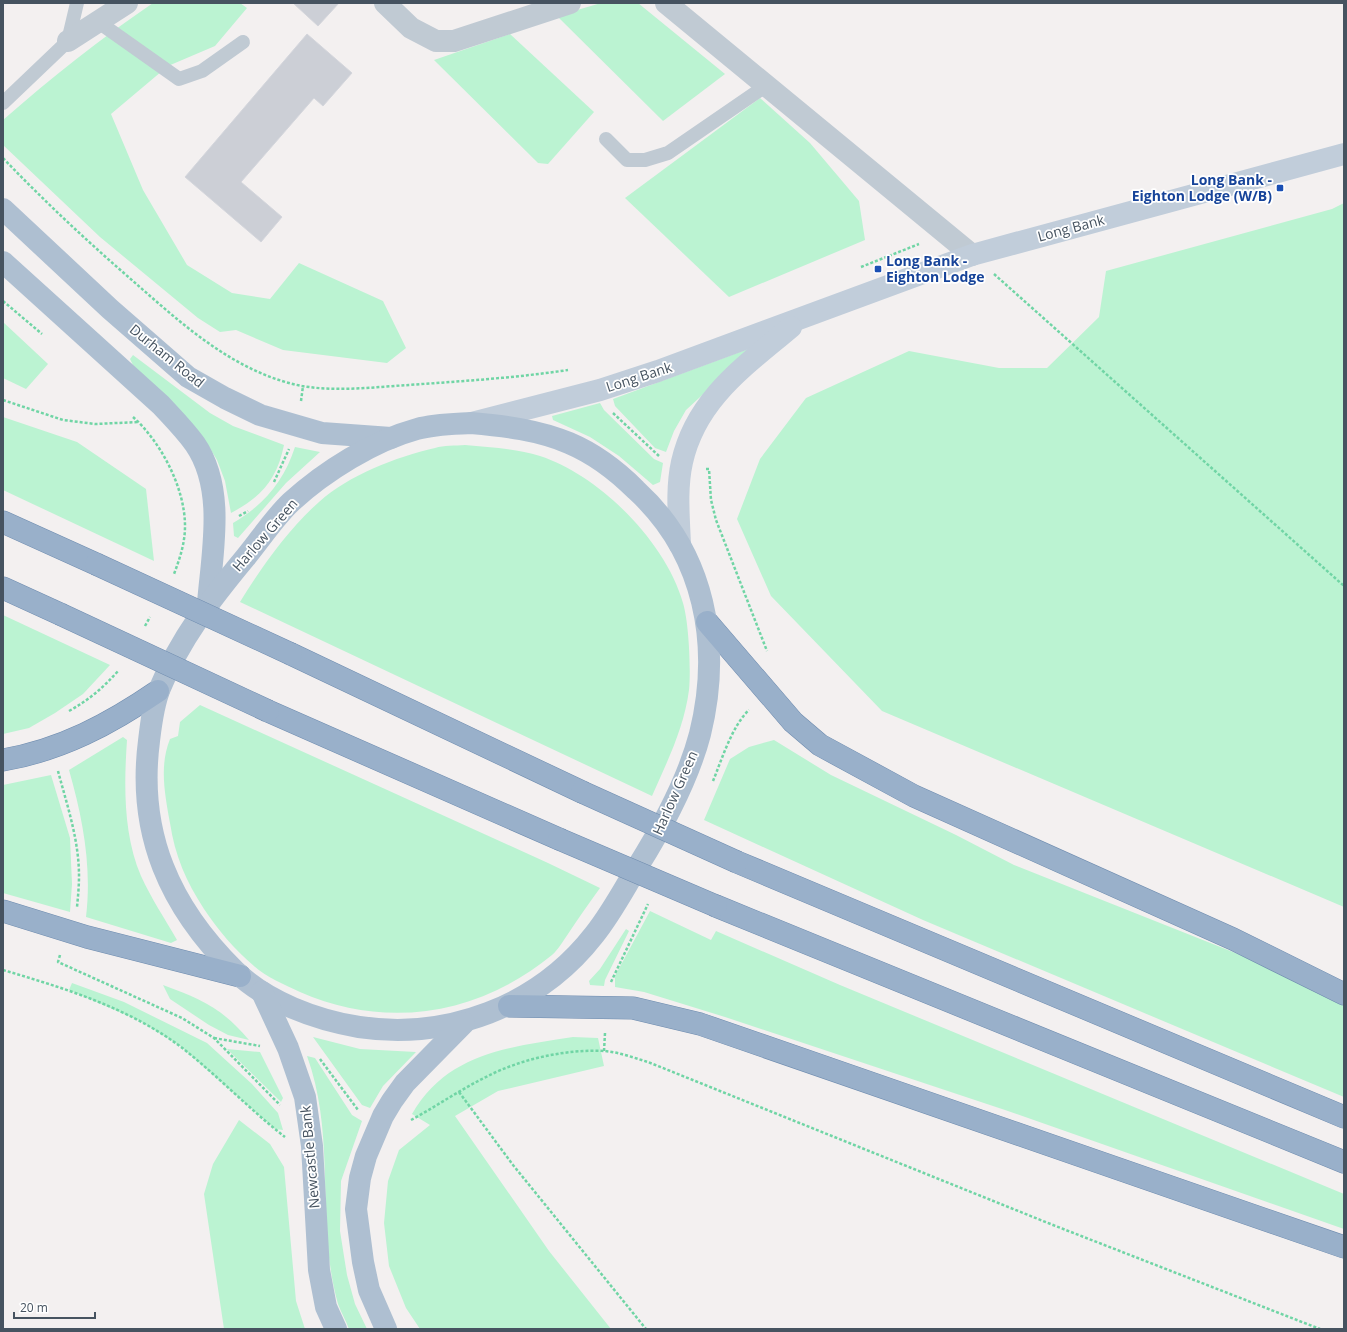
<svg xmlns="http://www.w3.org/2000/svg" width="1347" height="1332" font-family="'Open Sans',sans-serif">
<rect width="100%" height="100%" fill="#f3f0f0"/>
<g fill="#bbf3d2">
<path d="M153 3H240L247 8 215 46 168 66 111 114 143 190 187 265 232 293 270 299 299 263 383 301 406 348 387 363 283 350 236 330 220 332 198 318 100 237 3 145V120C51 78 100 39 153 3Z"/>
<polygon points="601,3 638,3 725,74 663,121 557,16"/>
<polygon points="510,34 594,112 548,164 538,163 434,60"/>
<polygon points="760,98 810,143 859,201 865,240 729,297 625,198"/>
<polygon points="1344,203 1344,907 882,711 771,596 737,519 760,459 806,398 909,351 999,368 1047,368 1099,317 1106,271 1332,209"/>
<polygon points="3,322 48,364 26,389 3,378"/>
<polygon points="748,349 750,351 686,410 674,431 666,452 655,448 615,406 613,399"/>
<path d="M133 355 210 413 233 426 284 445C277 480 261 497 231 513L225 481 217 460 206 442 133 365 130 359Z"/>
<polygon points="600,403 604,410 654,459 663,463 660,482 653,485 619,456 590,437 553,420 552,416"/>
<polygon points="3,417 77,442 146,489 154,561 3,490"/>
<path d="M465 445C490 447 516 449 540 456 599 475 666 542 683 603 689 623 691 670 689 690 684 728 667 762 652 796L240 602C260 569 290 527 319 502 349 475 396 457 435 448 444 445 455 446 465 445Z"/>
<path d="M295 447 320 452 286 483 238 538 234 536 233 523C264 505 284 481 295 447Z"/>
<polygon points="3,615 110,665 83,694 55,713 29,728 3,734"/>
<path d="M200 705 548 863 600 888C589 903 578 919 568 934 563 941 558 950 552 955 479 1015 387 1030 300 992 285 985 266 977 254 966 235 950 218 930 204 909 186 881 175 856 170 823 165 795 159 766 170 739L178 736 180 722Z"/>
<path d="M123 737 127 740C124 784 123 834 141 876 151 898 165 919 177 940L171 943 86 917C92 867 83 819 69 770Z"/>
<polygon points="774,740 831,775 956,835 1014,865 1281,971 1344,1004 1344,1097 923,920 704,820 730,759 749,747"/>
<polygon points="51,775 70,838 72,884 70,912 3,893 3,785"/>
<polygon points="650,911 711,940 716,931 840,985 1344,1194 1344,1229 1005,1110 725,1017 644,992 615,987 615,976"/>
<polygon points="626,929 629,931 605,980 604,986 590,985 589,981 600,969"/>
<polygon points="72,983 124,1002 207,1043 252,1084 278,1113 283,1130 275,1129 180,1046 140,1021 69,990"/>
<path d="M163 985C201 999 222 1008 249 1040L228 1035 209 1025 170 999Z"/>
<polygon points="313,1037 360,1049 416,1052 383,1086 370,1108 362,1105"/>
<path d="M573 1037 598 1038 604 1066 498 1091 455 1116 549 1251 611 1329H420L406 1308 389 1266 384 1223 388 1181 399 1150 430 1125 412 1114C447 1053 509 1047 573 1037Z"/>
<polygon points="227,1049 260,1052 283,1098 281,1102"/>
<path d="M307 1056 315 1058 352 1115 362 1121 341 1181 340 1231 347 1275 355 1304 367 1329H349C346 1321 341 1312 338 1304 315 1223 337 1139 307 1056Z"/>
<polygon points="239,1120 270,1144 284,1167 296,1301 305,1329 224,1329 204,1194 213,1164"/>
</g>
<g fill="#cccfd6" stroke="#d4d6dc">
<polygon points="293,3 339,3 318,26"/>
<polygon points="307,34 352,73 323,106 314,98 241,182 282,217 261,242 185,177"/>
</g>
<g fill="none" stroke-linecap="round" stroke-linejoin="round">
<defs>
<g id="trunk">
<polyline points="3,522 96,564"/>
<polyline points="3,588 60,614"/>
<polyline points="707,622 793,722 820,745 914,796 1233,939 1344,994"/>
<polyline points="291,654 582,792"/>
<polyline points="268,711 559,839"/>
<path d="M3 760C61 750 110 724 158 691"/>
<polyline points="737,862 1344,1117"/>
<polyline points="716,906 1344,1162"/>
<polyline points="3,911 87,937 240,976"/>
<polyline points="509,1006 633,1008 700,1024 1344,1247"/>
</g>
</defs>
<use href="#trunk" stroke="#6f8caf" stroke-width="23"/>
<g stroke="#70d5a5" stroke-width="2.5" stroke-dasharray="3 2" stroke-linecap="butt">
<path d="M3 158C44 201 88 242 133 281 182 324 235 373 302 386 337 392 375 387 409 385 463 381 515 378 568 370"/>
<polyline points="861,267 919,244"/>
<polyline points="994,274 1344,586"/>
<polyline points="3,301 42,334"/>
<polyline points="3,400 63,420 95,424 139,422"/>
<polyline points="301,401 303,386"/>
<polyline points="613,413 659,456"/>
<path d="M133 417C161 442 185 488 185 526 185 543 180 558 174 574"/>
<polyline points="706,469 709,469 711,500 716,520 767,651"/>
<polyline points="274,482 289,449"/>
<polyline points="239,516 248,511"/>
<polyline points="145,626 150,617"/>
<path d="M69 711C89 700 104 687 119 670"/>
<path d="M58 771C67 805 79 840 79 876 79 886 78 897 77 907"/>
<path d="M713 781C722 759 732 726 749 710"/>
<polyline points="60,955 58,962 182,1018 214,1038 280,1105"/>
<path d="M3 970C64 988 129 1008 181 1047 217 1075 249 1109 285 1137"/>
<polyline points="611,982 648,904"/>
<polyline points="214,1038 260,1046"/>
<polyline points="604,1051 605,1033"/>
<polyline points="320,1059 358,1110"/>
<polyline points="459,1092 513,1165 646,1329"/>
<path d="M411 1120C437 1106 461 1089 488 1076 521 1059 566 1049 604 1051 619 1052 634 1058 648 1062L1053 1225 1320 1329"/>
</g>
<g stroke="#c0cad3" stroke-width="14">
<polyline points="97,21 179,79 202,71 243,42"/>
<polyline points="3,103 68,41 77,3"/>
<polyline points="606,139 627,160 645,160 668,153 767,85"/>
</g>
<g stroke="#c0cad3" stroke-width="22">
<polyline points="385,3 411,28 436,41 454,41 570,3"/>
<polyline points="666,3 972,255"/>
<polyline points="68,41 127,3"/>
</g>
<g stroke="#c1cdda" stroke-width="22">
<polyline points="472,423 600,390 658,371 972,255 1344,154"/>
<path d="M680 545C679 518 676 489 682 462 696 399 745 366 791 327"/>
</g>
<g stroke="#aebfd1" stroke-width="22">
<polyline points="3,209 110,309 188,377 225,398 260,415 322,433 391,438"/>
<path d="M3 262 161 405C173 418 185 430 195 444 226 489 212 553 208 603"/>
<path d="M471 423C505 426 538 430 569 443 595 454 617 471 636 490 705 553 722 645 700 734 688 780 663 826 638 866 624 889 611 914 594 935 538 1007 447 1040 359 1027 316 1020 267 1002 235 971 170 907 137 834 149 741 151 724 153 705 160 688 180 639 211 599 245 558 260 540 274 518 291 502 325 471 373 441 417 429 434 424 453 424 471 423Z"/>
<polyline points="262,992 288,1048 305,1097 312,1146 319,1270 326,1307 336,1329"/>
<polyline points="386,1329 369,1290 363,1262 356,1209 360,1178 366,1156 383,1116 392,1101 405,1083 464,1023"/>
</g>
<use href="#trunk" stroke="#99b0ca" stroke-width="22"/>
<defs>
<g id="trunk-bridge">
<polyline points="96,564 291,654"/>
<polyline points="60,614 268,711"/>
<polyline points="582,792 737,862"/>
<polyline points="559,839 716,906"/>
</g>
</defs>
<use href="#trunk-bridge" stroke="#6f8caf" stroke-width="23" stroke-linecap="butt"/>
<use href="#trunk-bridge" stroke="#99b0ca" stroke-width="22"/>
</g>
<g fill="#1a4fb4" stroke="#fff" stroke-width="1.5">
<rect x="1276" y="184" width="8" height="8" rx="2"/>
<rect x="874" y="265" width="8" height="8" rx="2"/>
</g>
<g text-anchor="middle" stroke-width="3.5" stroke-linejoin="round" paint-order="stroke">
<g font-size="14" font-weight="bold" fill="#164399" stroke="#fff" text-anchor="end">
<text x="1272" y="185">Long Bank -<tspan x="1272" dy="16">Eighton Lodge (W/B)</tspan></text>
<text x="886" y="266" text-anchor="start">Long Bank -<tspan x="886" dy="16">Eighton Lodge</tspan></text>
</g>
<g font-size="14" fill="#465360" stroke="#fff">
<text transform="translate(1071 228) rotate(-15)" y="5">Long Bank</text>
<text transform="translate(167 356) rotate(39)" y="5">Durham Road</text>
<text transform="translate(639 377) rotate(-18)" y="5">Long Bank</text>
<text transform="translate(265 535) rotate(-49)" y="5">Harlow Green</text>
<text transform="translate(675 793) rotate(-66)" y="5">Harlow Green</text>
<text transform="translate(310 1157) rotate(-95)" y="5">Newcastle Bank</text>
</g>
</g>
<rect width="1347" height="1332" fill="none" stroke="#465360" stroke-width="8"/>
<path d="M14 1312v6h81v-6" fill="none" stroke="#465360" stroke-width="2"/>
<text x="20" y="1312" font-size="12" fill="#465360" stroke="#ffffff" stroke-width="3" paint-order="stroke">20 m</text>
</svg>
